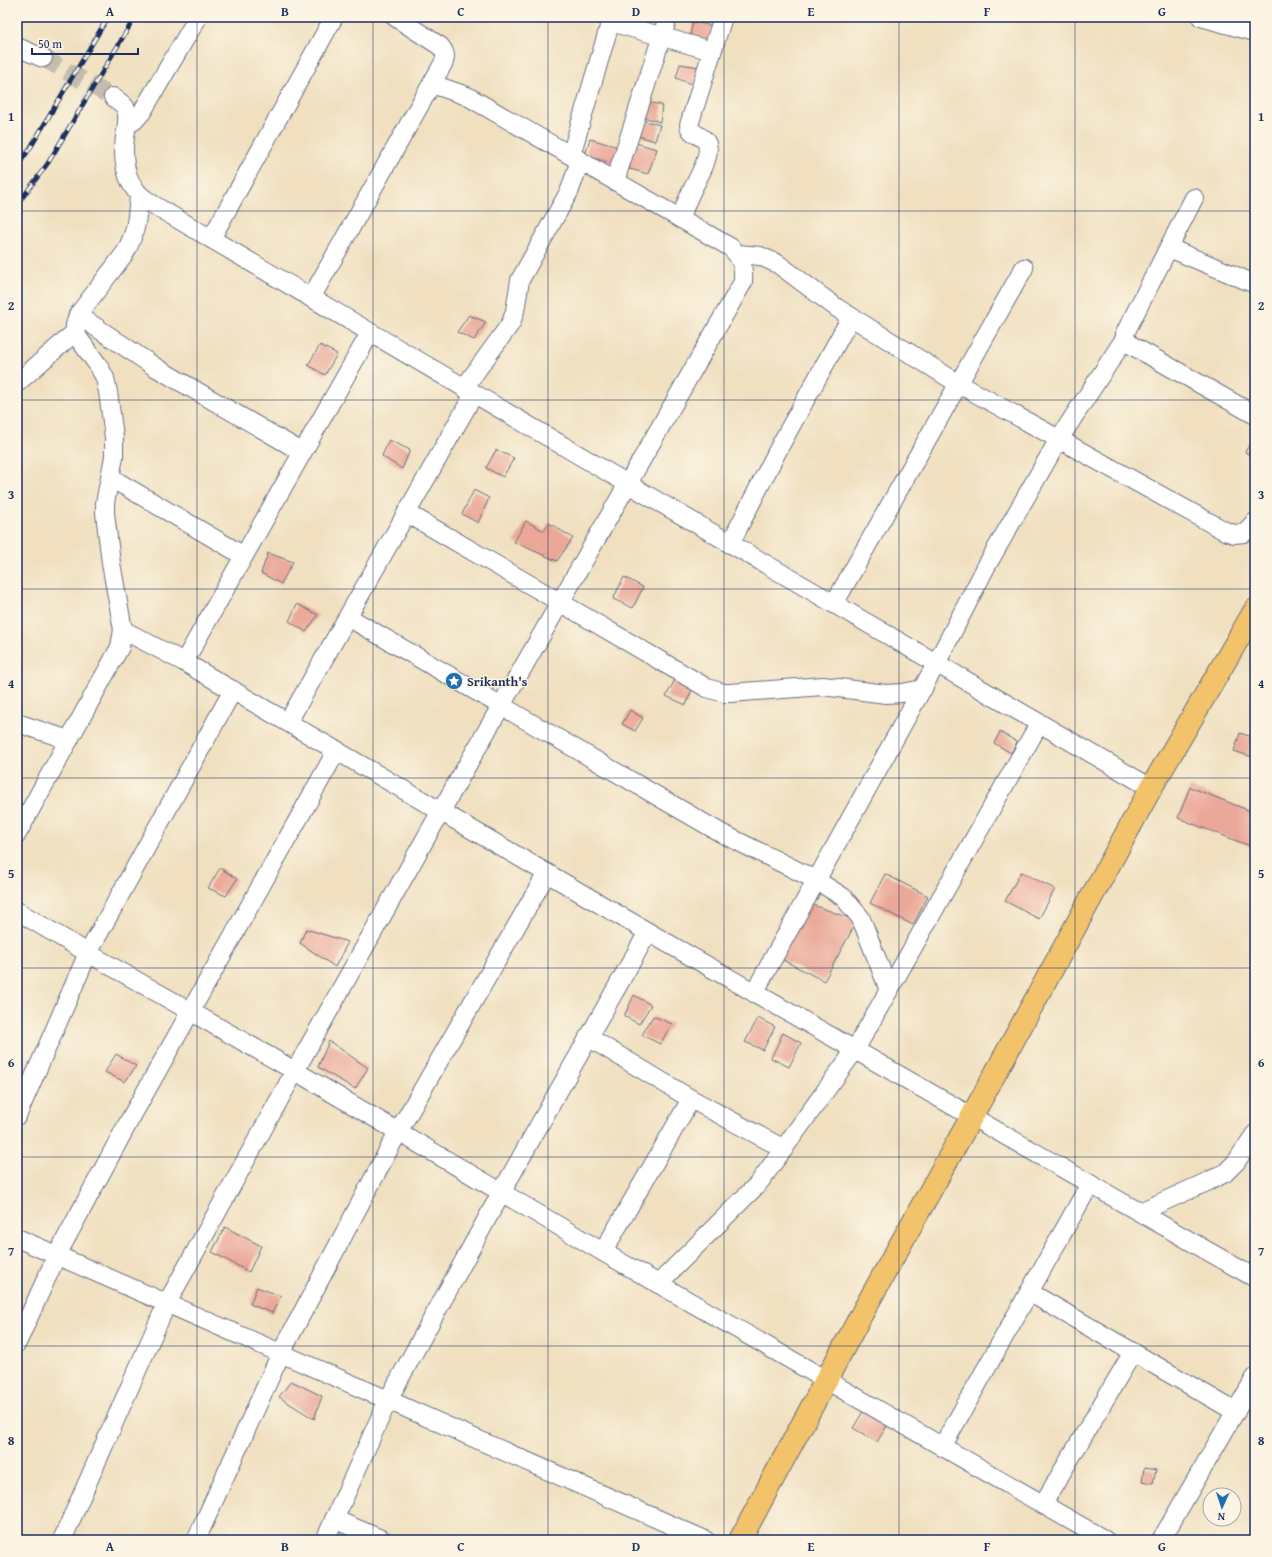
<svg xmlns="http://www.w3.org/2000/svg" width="1272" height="1557" font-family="'Gentium Book Plus',serif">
<rect width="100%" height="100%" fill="#fcf5e5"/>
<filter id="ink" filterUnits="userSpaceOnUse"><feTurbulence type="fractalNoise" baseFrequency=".025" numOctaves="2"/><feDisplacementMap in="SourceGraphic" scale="8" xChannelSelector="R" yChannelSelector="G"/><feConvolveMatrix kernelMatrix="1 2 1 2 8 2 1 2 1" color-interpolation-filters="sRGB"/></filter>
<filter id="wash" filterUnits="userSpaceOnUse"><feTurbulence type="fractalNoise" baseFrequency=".012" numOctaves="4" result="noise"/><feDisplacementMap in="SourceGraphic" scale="16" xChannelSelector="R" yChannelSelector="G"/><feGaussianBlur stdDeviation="0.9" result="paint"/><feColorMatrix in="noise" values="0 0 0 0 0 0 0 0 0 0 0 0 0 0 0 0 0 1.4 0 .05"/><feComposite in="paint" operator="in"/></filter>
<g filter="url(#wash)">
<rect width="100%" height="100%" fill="#f0e0c0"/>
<g id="blocks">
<g fill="#eba797">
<polygon points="693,22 713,26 706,44 689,39"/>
<polygon points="680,64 699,67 694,85 676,78"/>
<polygon points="647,102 662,105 660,122 643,117"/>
<polygon points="642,120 660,125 655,141 635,135"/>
<polygon points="590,139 618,147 616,165 585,155"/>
<polygon points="632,142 657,149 648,174 626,168"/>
<polygon points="469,315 486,322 474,340 457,332"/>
<polygon points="320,345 337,354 325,375 308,365"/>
<polygon points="1255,435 1255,458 1245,452"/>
<polygon points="389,440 410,450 402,469 382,456"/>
<polygon points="496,450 514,458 503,477 486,468"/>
<polygon points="474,490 489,498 478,523 462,514"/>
<polygon points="526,521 544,531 549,523 573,538 557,561 514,542"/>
<polygon points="268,553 293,562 281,584 261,573"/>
<polygon points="624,577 643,587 633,608 613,599"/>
<polygon points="297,604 318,615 306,632 289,621"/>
<polygon points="676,678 692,689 686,705 666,696"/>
<polygon points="630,710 643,718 635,731 622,724"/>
<polygon points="1000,732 1017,742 1011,753 994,743"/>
<polygon points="1240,733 1255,738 1255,758 1234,751"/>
<polygon points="1190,787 1255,813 1255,848 1178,818"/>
<polygon points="220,868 237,879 226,896 208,888"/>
<polygon points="1021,872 1055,889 1039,919 1005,901"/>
<polygon points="885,874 928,896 913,925 870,903"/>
<polygon points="808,903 857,921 824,981 779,958"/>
<polygon points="306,929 348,942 335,967 300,943"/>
<polygon points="634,995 651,1005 639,1024 624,1016"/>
<polygon points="653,1016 672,1024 660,1044 642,1035"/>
<polygon points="758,1018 775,1027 763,1050 745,1042"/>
<polygon points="783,1033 801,1043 789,1067 771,1058"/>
<polygon points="329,1041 368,1068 355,1089 318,1067"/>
<polygon points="116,1054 136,1066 125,1082 105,1072"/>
<polygon points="225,1227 261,1246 249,1272 212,1252"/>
<polygon points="257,1287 281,1296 272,1313 250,1304"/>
<polygon points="291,1381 322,1396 314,1419 279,1397"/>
<polygon points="864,1410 888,1424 877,1442 853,1428"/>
<polygon points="1144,1468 1156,1470 1153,1483 1142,1481"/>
</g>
</g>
</g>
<g filter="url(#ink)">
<use href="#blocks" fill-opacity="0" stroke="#666d80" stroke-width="1"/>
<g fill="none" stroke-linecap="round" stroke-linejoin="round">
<polyline stroke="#c5bdac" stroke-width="18" stroke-dasharray="18 9" stroke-linecap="butt" points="43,58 113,97"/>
<defs>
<g id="minor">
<polyline points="1201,17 1255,32"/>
<polyline points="611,22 712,51"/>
<polyline points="17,47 43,58"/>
<path d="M113 97C117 100 122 103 125 107 130 117 126 128 125 137 122 157 125 181 140 195 143 198 148 201 152 204L628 484 1151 788"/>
<polyline points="127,124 134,121 142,112 198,17"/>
<polyline points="571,155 612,17"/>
<polyline points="615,181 668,17"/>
<polyline points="1194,198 1125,333 1125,338 1131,345 1255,415"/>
<path d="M681 219C683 212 685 205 688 199 693 185 712 159 707 144 704 135 690 135 689 125L723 17"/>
<polyline points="211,239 334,17"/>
<polyline points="1169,248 1255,284"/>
<polyline points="738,254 760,256 778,264 837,308 959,384 1225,531 1234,534 1244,533 1255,522"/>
<path d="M311 298 444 62C446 55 445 52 440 46L395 17"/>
<polyline points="78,315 155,367 302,452"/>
<polyline points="17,383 75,332"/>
<polyline points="464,388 511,323 515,311 520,280 570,190 580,160"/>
<polyline points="111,478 244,556"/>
<polyline points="407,513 707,688 724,693 730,693 823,686 886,694 902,693 923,689"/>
<polyline points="730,544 781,444 851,317"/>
<polyline points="834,604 1024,268"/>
<polyline points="348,617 721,833 816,880 843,897 860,917 864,926 889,990"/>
<polyline points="123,630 184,662 648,932 1255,1278"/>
<polyline points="184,662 370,333"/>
<polyline points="288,722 474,394"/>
<polyline points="17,723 69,740"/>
<path d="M17 834 120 647 123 630 111 563 105 513V503L114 457V437L108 392 105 378 98 365 79 339 75 332V325L78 315 125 253C137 231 137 218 139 195"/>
<polyline points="17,911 88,953 295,1071 603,1252 1105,1540"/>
<polyline points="754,993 936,664 987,565 1059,439 1125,338"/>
<polyline points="588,1037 691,1099 784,1149"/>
<polyline points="17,1116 88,953 233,690"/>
<polyline points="1140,1212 1209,1181 1225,1173 1236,1162 1255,1134"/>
<polyline points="17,1238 388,1400 705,1540"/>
<polyline points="603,1252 691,1099"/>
<polyline points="658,1284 758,1184 855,1050 1039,724"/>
<polyline points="1029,1292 1236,1412"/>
<polyline points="17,1343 57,1255 128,1123 337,750"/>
<polyline points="942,1447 1090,1184"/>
<polyline points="1043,1504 1133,1352"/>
<polyline points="334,1519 383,1540"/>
<path d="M62 1540 167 1303 295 1071 441 811 743 282C744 267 742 258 730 247L467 96 432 84"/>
<polyline points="196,1540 281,1353 398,1132 547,873"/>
<polyline points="325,1540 388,1400 501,1193 648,932"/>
<polyline points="1161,1540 1255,1378"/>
</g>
<polyline id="major" points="740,1540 866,1306 972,1116 1151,788 1255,610"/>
</defs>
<use href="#minor" stroke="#666d80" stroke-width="20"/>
<use href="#major" stroke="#666d80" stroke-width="24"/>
<use href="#minor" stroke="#fff" stroke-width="18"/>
<use href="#major" stroke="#f2c36a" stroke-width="22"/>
<defs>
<g id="rail">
<polyline points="17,167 29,150 108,17"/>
<polyline points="17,205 48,163 135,17"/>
</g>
</defs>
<use href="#rail" stroke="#1b2f5e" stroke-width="4.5"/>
<use href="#rail" stroke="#fcf5e5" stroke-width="3" stroke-dasharray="9" stroke-linecap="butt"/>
</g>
</g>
<path fill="none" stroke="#1b2f5e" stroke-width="1" stroke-opacity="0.55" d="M197 17V1540M373 17V1540M548 17V1540M724 17V1540M899 17V1540M1075 17V1540M17 211H1255M17 400H1255M17 589H1255M17 778H1255M17 968H1255M17 1157H1255M17 1346H1255"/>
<defs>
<symbol id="sight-disc" viewBox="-11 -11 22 22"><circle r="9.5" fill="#1f6fb2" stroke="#fcf5e5"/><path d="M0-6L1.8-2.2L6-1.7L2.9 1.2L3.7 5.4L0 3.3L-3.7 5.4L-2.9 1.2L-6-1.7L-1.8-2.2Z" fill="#fff"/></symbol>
</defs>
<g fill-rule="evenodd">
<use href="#sight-disc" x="444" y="671" width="20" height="20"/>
</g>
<g text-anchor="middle" stroke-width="3" stroke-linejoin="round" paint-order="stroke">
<g font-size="13" font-weight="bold" fill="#1b2f5e" stroke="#fcf5e5" text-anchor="start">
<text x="467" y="686">Srikanth's</text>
</g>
</g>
<rect width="1272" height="1557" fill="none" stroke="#fcf5e5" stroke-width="44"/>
<g transform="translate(1222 1507) rotate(183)"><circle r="19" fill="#fcf5e5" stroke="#a2a6af"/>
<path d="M0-3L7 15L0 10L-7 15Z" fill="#1f6fb2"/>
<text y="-6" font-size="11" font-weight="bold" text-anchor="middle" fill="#1b2f5e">N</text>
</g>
<path d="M32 48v6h106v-6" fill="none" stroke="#1b2f5e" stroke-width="2"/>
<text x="38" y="48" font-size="12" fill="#1b2f5e" stroke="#fcf5e5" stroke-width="3" paint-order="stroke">50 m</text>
<rect x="22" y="22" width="1228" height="1513" fill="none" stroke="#1b2f5e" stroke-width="1.5"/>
<g font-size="13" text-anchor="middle" font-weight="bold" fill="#1b2f5e">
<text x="110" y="16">A</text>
<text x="285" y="16">B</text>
<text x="461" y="16">C</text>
<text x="636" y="16">D</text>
<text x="811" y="16">E</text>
<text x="987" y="16">F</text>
<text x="1162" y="16">G</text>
<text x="11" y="121">1</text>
<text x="1261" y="121">1</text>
<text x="11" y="310">2</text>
<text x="1261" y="310">2</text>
<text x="11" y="499">3</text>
<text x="1261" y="499">3</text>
<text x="11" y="688">4</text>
<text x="1261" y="688">4</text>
<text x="11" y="878">5</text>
<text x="1261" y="878">5</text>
<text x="11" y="1067">6</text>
<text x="1261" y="1067">6</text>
<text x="11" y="1256">7</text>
<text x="1261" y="1256">7</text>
<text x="11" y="1445">8</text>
<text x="1261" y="1445">8</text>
<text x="110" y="1551">A</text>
<text x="285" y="1551">B</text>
<text x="461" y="1551">C</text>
<text x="636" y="1551">D</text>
<text x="811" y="1551">E</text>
<text x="987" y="1551">F</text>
<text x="1162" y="1551">G</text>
</g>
</svg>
